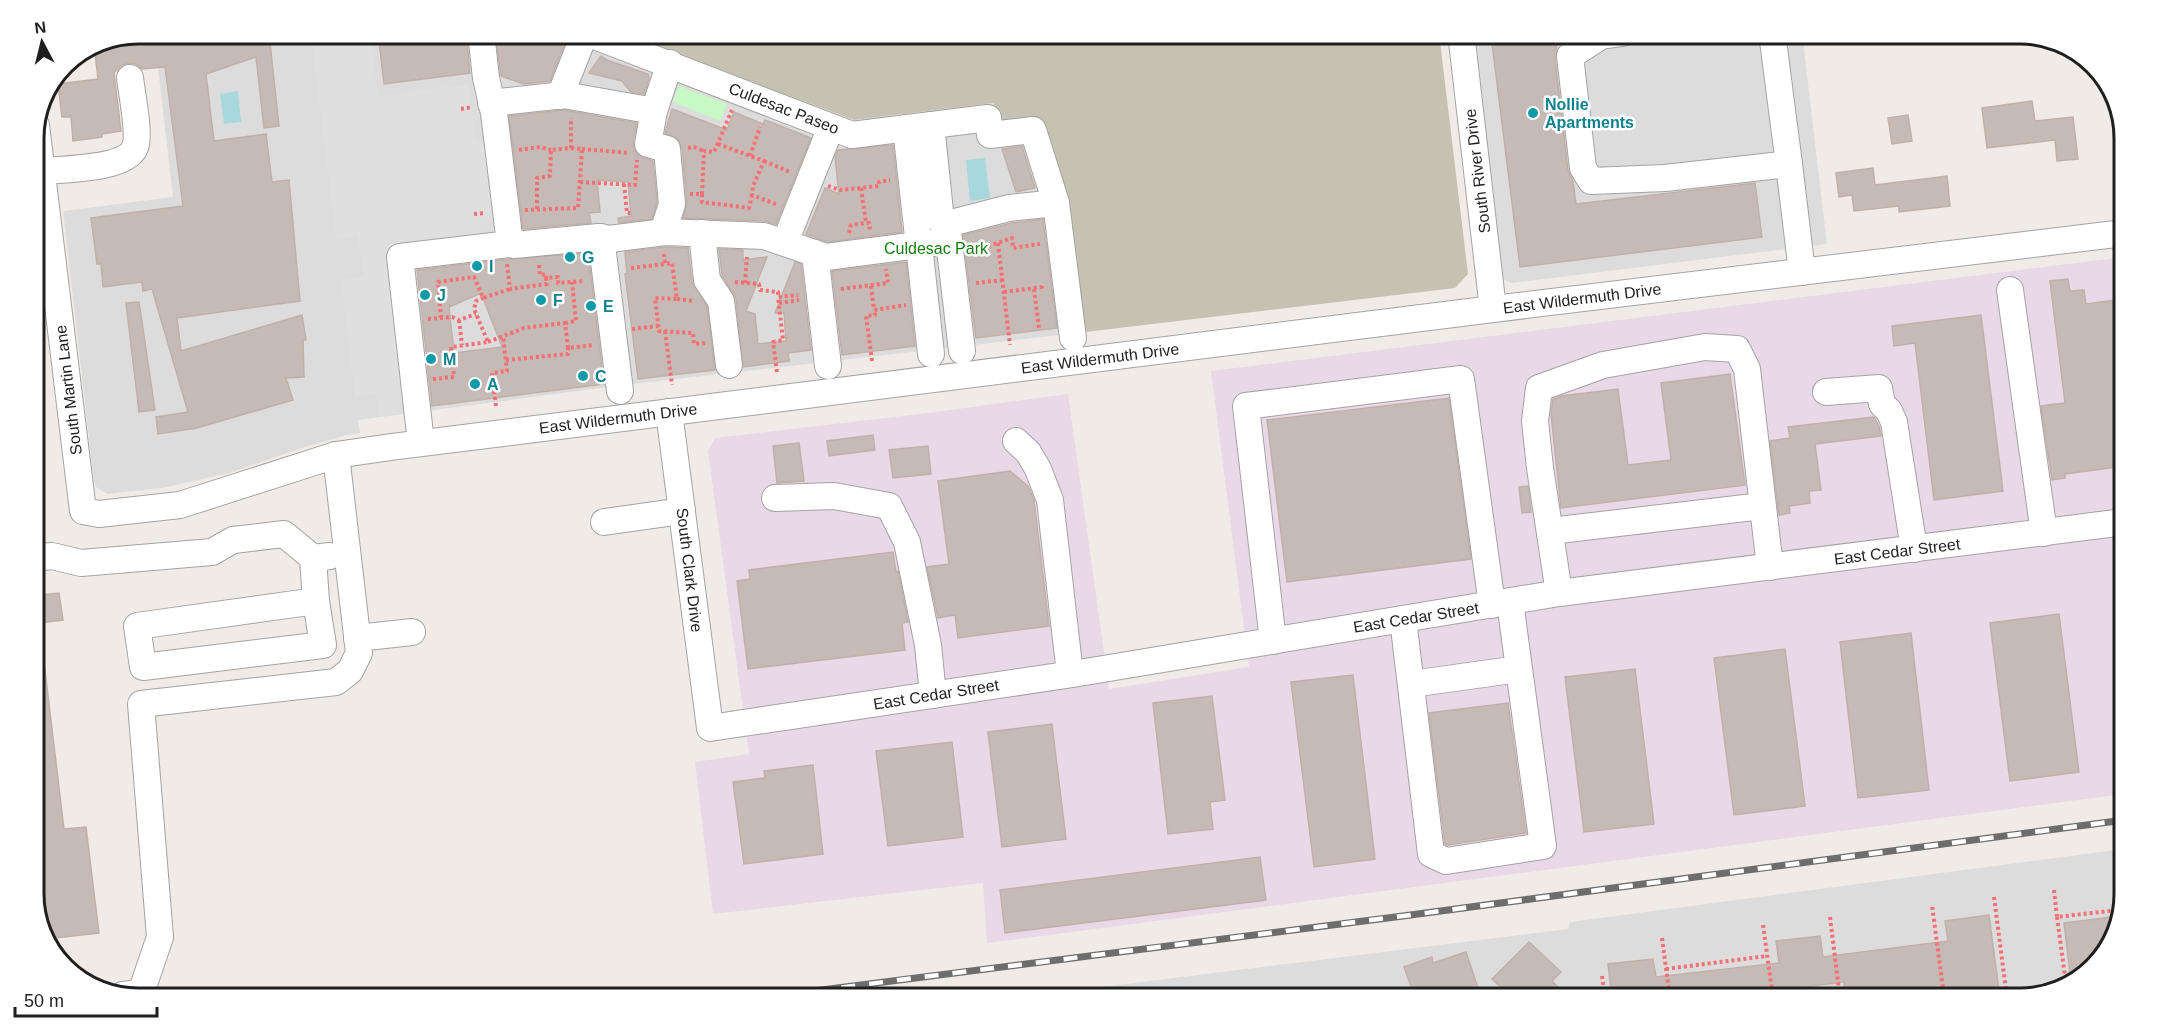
<svg xmlns="http://www.w3.org/2000/svg" width="2157" height="1031" font-family="Arial,sans-serif">
<rect width="100%" height="100%" fill="#f0ebe6"/>
<g fill="#dddcdd">
<polygon points="154,33 655,33 652,43 854,120 995,103 1033,117 1059,196 1077,333 615,386 358,420 360,433 347,435 302,448 229,473 162,488 107,494 96,487 94,482 63,211 173,197"/>
<polygon points="1493,33 1802,33 1827,244 1511,283 1502,278 1475,35"/>
<polygon points="2124,849 2124,893 2113,939 2077,981 2019,998 1013,998 1568,929 1570,922"/>
</g>
<polygon fill="#e9d8e8" points="2124,257 2124,794 987,943 983,883 713,914 695,762 749,754 708,451 715,438 928,413 1068,394 1109,689 1249,667 1211,371"/>
<polygon fill="#c5c2b1" points="655,33 1439,33 1468,274 1455,288 1077,333 1059,196 1033,117 998,121 994,103 854,120 651,44"/>
<polygon fill="#c7f9c4" points="679,86 727,104 720,121 673,102"/>
<polygon fill="#dfdfdf" points="333,33 370,33 378,96 468,84 476,143 490,142 500,221 480,224 482,239 396,250 414,404 399,406 400,414 379,417 376,394 355,397 341,279 363,276 358,236 336,238 312,44 333,42"/>
<g fill="#a7d8dd">
<polygon points="238,91 241,122 224,124 220,94"/>
<polygon points="985,158 990,198 970,201 966,160"/>
</g>
<g fill="#c5bab5" stroke="#c2b0a8" stroke-width="1.5" fill-rule="evenodd">
<polygon points="138,33 150,33 152,43 182,33 269,33 279,126 264,128 256,57 206,74 214,141 266,134 272,182 289,180 300,301 177,318 181,351 302,315 306,340 303,340 304,377 286,378 293,400 197,428 158,434 156,417 188,412 152,289 143,291 142,282 103,287 101,264 97,264 91,218 183,206 165,67 142,69 136,64 129,63 121,66 114,73 121,131 102,134 102,137 73,141 71,117 62,117 58,84 98,79 94,44 98,41"/>
<polygon points="378,33 466,33 470,73 384,84"/>
<polygon points="502,33 546,33 566,40 550,81 524,84 501,76 497,46"/>
<polygon points="1555,36 1557,50 1555,58 1568,170 1573,181 1576,204 1755,183 1762,237 1520,267 1492,44"/>
<polygon points="601,56 607,60 648,74 649,79 644,94 631,92 622,81 589,73"/>
<polygon points="2032,101 2035,121 2073,117 2078,159 2057,161 2055,140 1987,148 1982,108"/>
<polygon points="672,109 727,130 734,112 763,124 765,120 811,138 776,224 765,221 683,218 687,203 682,148 678,139 665,133"/>
<polygon points="564,110 637,123 633,141 634,149 638,155 653,161 657,202 652,219 619,223 618,218 631,216 628,182 597,180 600,212 589,213 591,223 523,229 509,116"/>
<polygon points="1908,115 1912,141 1892,144 1888,118"/>
<polygon points="893,145 902,232 828,242 806,234 825,188 839,194 835,157 838,150"/>
<polygon points="1022,146 1035,188 1016,192 1002,149"/>
<polygon points="1873,168 1875,185 1947,176 1950,206 1899,212 1899,206 1854,211 1852,195 1839,197 1836,173"/>
<polygon points="1043,219 1057,328 976,338 963,235 1012,223"/>
<polygon points="666,247 688,248 692,282 707,306 715,370 638,379 625,274 627,273 625,252"/>
<polygon points="719,249 743,250 743,260 767,257 746,311 755,314 758,344 786,341 784,313 775,313 795,262 801,264 811,350 788,353 789,361 743,367 736,299 722,275"/>
<path d="M588 253 604 384 432 406 417 270 509 259ZM481 293 502 347 454 353 449 307Z"/>
<polygon points="906,262 915,346 842,355 832,271"/>
<polygon points="2068,279 2070,291 2084,290 2086,304 2122,299 2124,466 2065,474 2065,478 2052,480 2041,406 2065,403 2050,281"/>
<polygon points="139,302 155,410 139,412 126,303"/>
<polygon points="1981,315 2003,491 1934,500 1915,343 1894,346 1892,326"/>
<polygon points="1730,374 1745,485 1561,508 1551,414 1553,399 1561,396 1618,389 1628,465 1671,460 1661,383"/>
<polygon points="1449,398 1471,559 1287,582 1267,420"/>
<polygon points="1874,417 1879,426 1881,436 1815,444 1821,490 1809,491 1810,503 1789,506 1790,513 1779,515 1770,441 1790,438 1788,427"/>
<polygon points="873,435 875,450 829,456 827,441"/>
<polygon points="799,443 804,481 777,483 773,446"/>
<polygon points="928,446 931,474 893,478 889,450"/>
<polygon points="1010,471 1028,486 1034,500 1049,626 958,638 955,615 938,618 927,567 949,564 938,481"/>
<polygon points="1528,486 1531,512 1522,513 1519,487"/>
<polygon points="893,552 896,572 898,571 908,622 902,623 905,650 748,669 737,581 750,579 749,570"/>
<polygon points="59,593 63,620 33,624 33,596"/>
<polygon points="2059,614 2079,772 2010,781 1990,623"/>
<polygon points="1911,633 1929,790 1858,798 1840,642"/>
<polygon points="1785,649 1805,806 1734,815 1714,658"/>
<polygon points="43,654 64,829 86,827 99,933 46,939 33,900 33,655"/>
<polygon points="1635,669 1654,824 1584,832 1565,677"/>
<polygon points="1353,675 1375,859 1314,867 1291,682"/>
<polygon points="1212,696 1225,800 1210,802 1213,829 1168,834 1153,703"/>
<polygon points="1508,703 1526,833 1448,845 1445,844 1429,713"/>
<polygon points="1052,724 1066,839 1002,847 988,732"/>
<polygon points="952,742 963,837 888,846 876,751"/>
<polygon points="813,765 823,854 744,864 733,782 765,778 764,771"/>
<polygon points="1260,857 1266,900 1005,933 1000,890"/>
<polygon points="1989,915 2000,998 1955,998 1954,987 1867,998 1846,998 1844,982 1764,992 1765,998 1612,998 1608,964 1653,959 1656,977 1779,963 1776,941 1820,936 1823,957 1948,941 1945,921"/>
<polygon points="2111,917 2113,939 2077,981 2071,982 2064,923"/>
<polygon points="1529,942 1561,972 1552,981 1569,998 1512,998 1492,979"/>
<polygon points="1466,952 1479,991 1457,998 1415,998 1404,967 1432,957 1433,963"/>
</g>
<g fill="none" stroke-linecap="round" stroke-linejoin="round">
<defs>
<g id="minor">
<polyline points="587,33 852,135 988,118 990,135 1033,130 1056,203 1073,338"/>
<polyline points="1461,33 1493,309"/>
<polyline points="1622,33 1601,36 1570,56 1583,168 1591,181 1665,178 1789,164 1802,272"/>
<polyline points="1772,33 1789,164"/>
<polyline points="560,96 585,33"/>
<polyline points="491,103 564,95 654,111 670,63"/>
<polyline points="654,111 648,144 667,149 672,204 663,232"/>
<polyline points="36,125 83,511 99,514 180,505 336,455 391,447 1493,309 2124,233"/>
<polyline points="931,125 941,221 947,224 962,351"/>
<polyline points="906,128 931,354"/>
<path d="M41 171C63 169 131 170 136 144 139 128 132 95 130 78"/>
<polyline points="947,224 1009,208 1056,203"/>
<polyline points="702,233 707,280 721,301 729,365"/>
<polyline points="601,237 620,391"/>
<polyline points="785,242 831,127"/>
<polyline points="510,244 514,245 599,237 609,239 665,232 764,236 826,257 949,241"/>
<polyline points="815,253 828,366"/>
<polyline points="2010,290 2044,533"/>
<polyline points="1826,392 1879,388 1882,404 1889,411 1894,422 1914,549"/>
<polyline points="669,412 710,728 1073,674 1559,593 2124,522"/>
<polyline points="1016,441 1028,452 1038,469 1050,500 1070,674"/>
<polyline points="421,443 400,257 510,244 494,113 486,78 481,33"/>
<polyline points="775,498 834,496 889,506 907,542 928,645 933,695"/>
<polyline points="604,522 682,511"/>
<polyline points="1550,531 1762,506"/>
<polyline points="33,558 52,556 81,563 212,552 233,540 284,534 313,558 330,556"/>
<polyline points="313,558 316,601 323,645 143,667 137,626 316,601"/>
<polyline points="1559,593 1540,468 1535,421 1539,388 1603,365 1705,347 1737,349 1747,369 1770,567"/>
<polyline points="1403,619 1431,854 1446,861 1543,846 1510,602"/>
<polyline points="357,638 412,632"/>
<polyline points="1273,641 1246,406 1461,379 1492,605"/>
<polyline points="1411,684 1519,669"/>
<polyline points="123,995 141,993 160,937 141,704 336,682 350,671 359,653 336,455"/>
</g>
</defs>
<use href="#minor" stroke="#a3a3a3" stroke-width="28"/>
<g stroke="#f86f74" stroke-width="4" stroke-dasharray="3 3" stroke-linecap="butt">
<polyline points="461,109 472,107"/>
<polyline points="718,144 764,161 753,186 752,195 778,205"/>
<polyline points="688,148 694,147 704,151"/>
<polyline points="582,149 629,153"/>
<polyline points="519,150 540,147 551,150"/>
<polyline points="750,156 760,127"/>
<polyline points="764,161 790,172"/>
<polyline points="580,182 635,185 637,160"/>
<polyline points="624,184 627,213 630,213"/>
<polyline points="828,186 840,190 879,186 879,182 890,180"/>
<polyline points="861,188 866,223 869,223 870,231"/>
<polyline points="690,194 702,194 702,202 749,208 752,195"/>
<polyline points="702,194 704,151 714,152 732,110"/>
<polyline points="537,209 537,178 550,176 551,150 571,148 571,118"/>
<polyline points="525,210 578,208 582,149 571,148"/>
<polyline points="474,214 485,213"/>
<polyline points="849,233 851,225 866,223"/>
<polyline points="998,243 1010,345"/>
<polyline points="971,252 1012,238 1013,248 1040,244"/>
<polyline points="664,254 665,264 672,263 677,299 655,298 659,331 693,333 694,344 706,343"/>
<polyline points="507,264 510,289 547,284 546,278 558,277 558,283 585,281"/>
<polyline points="539,265 540,275 546,274 546,278"/>
<polyline points="631,268 665,264"/>
<polyline points="735,282 759,284 760,290 778,292 778,297 798,295"/>
<polyline points="745,283 747,257"/>
<polyline points="976,283 1003,280"/>
<polyline points="871,286 874,310"/>
<polyline points="841,289 888,283 886,269"/>
<polyline points="1034,289 1039,328"/>
<polyline points="1004,292 1042,287 1042,285"/>
<polyline points="677,299 694,301"/>
<polyline points="779,303 799,300"/>
<polyline points="441,318 438,282 474,277 483,298 510,289"/>
<polyline points="428,319 452,317 459,320 476,314"/>
<polyline points="459,320 462,345"/>
<polyline points="565,323 576,321 572,282"/>
<polyline points="632,329 658,326"/>
<polyline points="665,331 672,385"/>
<polyline points="488,342 524,328 565,323 568,348 593,345"/>
<polyline points="506,360 568,354 568,348"/>
<polyline points="872,361 866,316 875,315 874,310 906,305"/>
<polyline points="777,372 773,342 783,340 778,297"/>
<polyline points="433,379 454,377 451,347 488,342 474,309 476,301 483,298"/>
<polyline points="496,406 492,373 507,371 503,336"/>
<polyline points="2054,890 2057,917 2118,910 2119,917"/>
<polyline points="1994,897 2007,998"/>
<polyline points="1830,917 1840,998"/>
<polyline points="2057,917 2066,984"/>
<polyline points="1763,925 1773,998"/>
<polyline points="1662,938 1670,998"/>
<polyline points="1666,969 1767,956"/>
<polyline points="1602,976 1605,998"/>
<polyline points="1929,998 1944,996 1932,905"/>
</g>
<use href="#minor" stroke="#fff" stroke-width="26"/>
<defs>
<polyline id="rail" points="758,998 1403,916 2124,820"/>
</defs>
<use href="#rail" stroke="#6d6d6d" stroke-width="7"/>
<use href="#rail" stroke="#fff" stroke-width="4.5" stroke-dasharray="14" stroke-linecap="butt"/>
</g>
<g fill="#0f9aa8" stroke="#fff" stroke-width="2">
<circle cx="1533" cy="113" r="6"/>
<circle cx="570" cy="257" r="6"/>
<circle cx="477" cy="266" r="6"/>
<circle cx="425" cy="295" r="6"/>
<circle cx="541" cy="300" r="6"/>
<circle cx="591" cy="306" r="6"/>
<circle cx="431" cy="359" r="6"/>
<circle cx="583" cy="376" r="6"/>
<circle cx="475" cy="384" r="6"/>
</g>
<g text-anchor="middle" stroke-width="5" stroke-linejoin="round" paint-order="stroke">
<g font-size="16" font-weight="bold" fill="#0d838f" stroke="#fff" text-anchor="start">
<text x="1545" y="110">Nollie<tspan x="1545" dy="18">Apartments</tspan></text>
<text x="582" y="263">G</text>
<text x="489" y="272">I</text>
<text x="437" y="301">J</text>
<text x="553" y="306">F</text>
<text x="603" y="312">E</text>
<text x="443" y="365">M</text>
<text x="595" y="382">C</text>
<text x="487" y="390">A</text>
</g>
<g font-size="16" fill="#1f1f1f" stroke="#fff">
<text transform="translate(784 108) rotate(21)" y="6">Culdesac Paseo</text>
<text transform="translate(1477 171) rotate(-97)" y="6">South River Drive</text>
<text transform="translate(1582 298) rotate(-7)" y="6">East Wildermuth Drive</text>
<text transform="translate(1100 358) rotate(-7)" y="6">East Wildermuth Drive</text>
<text transform="translate(68 390) rotate(-97)" y="6">South Martin Lane</text>
<text transform="translate(618 418) rotate(-7)" y="6">East Wildermuth Drive</text>
<text transform="translate(1897 551) rotate(-7)" y="6">East Cedar Street</text>
<text transform="translate(690 570) rotate(83)" y="6">South Clark Drive</text>
<text transform="translate(1416 617) rotate(-9)" y="6">East Cedar Street</text>
<text transform="translate(936 694) rotate(-9)" y="6">East Cedar Street</text>
</g>
<g font-size="16" fill="#137e0d" stroke="#fff">
<text x="936" y="254">Culdesac Park</text>
</g>
</g>
<path d="M0 0H2157V1031H0ZM138 44H2020A94 94 0 0 1 2114 138V894A94 94 0 0 1 2020 988H138A94 94 0 0 1 44 894V138A94 94 0 0 1 138 44Z" fill="#fff" fill-rule="evenodd"/>
<path fill="none" stroke="#1f1f1f" stroke-width="3" d="M138 44H2020A94 94 0 0 1 2114 138V894A94 94 0 0 1 2020 988H138A94 94 0 0 1 44 894V138A94 94 0 0 1 138 44Z"/>
<g transform="translate(42 42) rotate(353)" stroke="#ffffff" stroke-width="4.5" paint-order="stroke">
<path d="M0-4.5L10 22L0 15L-10 22Z" fill="#1f1f1f"/>
<text y="-9" font-size="16" font-weight="bold" text-anchor="middle" fill="#1f1f1f">N</text>
</g>
<path d="M15 1007v9h142v-9" fill="none" stroke="#1f1f1f" stroke-width="3"/>
<text x="24" y="1007" font-size="18" fill="#1f1f1f" stroke="#ffffff" stroke-width="4.5" paint-order="stroke">50 m</text>
</svg>
